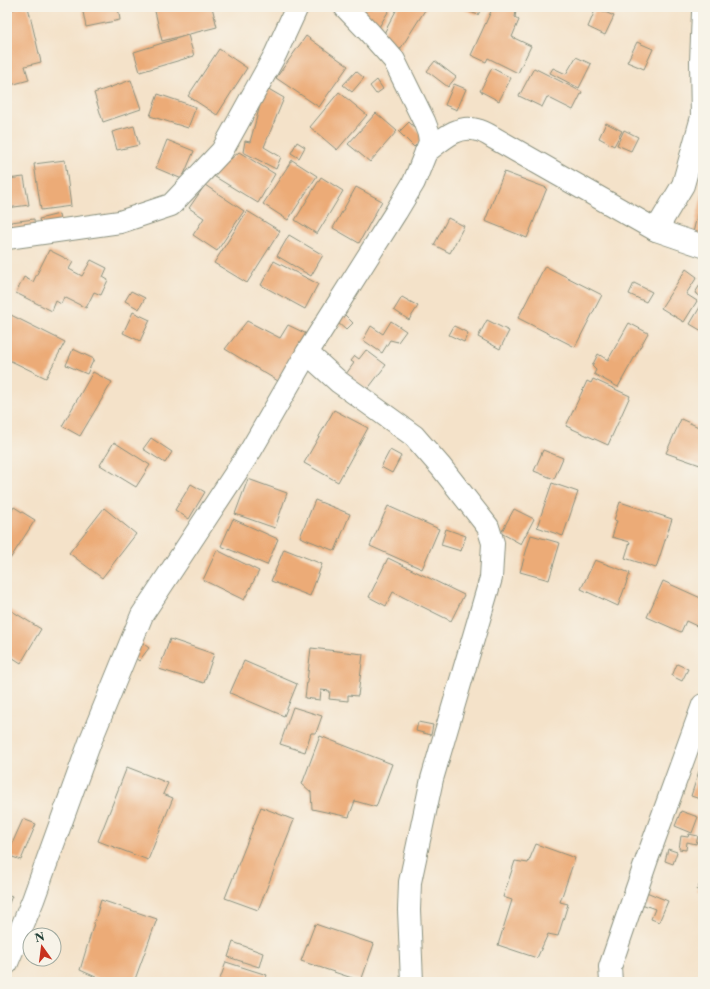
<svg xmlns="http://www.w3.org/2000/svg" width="710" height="989" font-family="'Libre Caslon Text',serif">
<rect width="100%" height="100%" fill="#f7f3e8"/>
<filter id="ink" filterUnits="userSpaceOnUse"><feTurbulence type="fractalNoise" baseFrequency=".025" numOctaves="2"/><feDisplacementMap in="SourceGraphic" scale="8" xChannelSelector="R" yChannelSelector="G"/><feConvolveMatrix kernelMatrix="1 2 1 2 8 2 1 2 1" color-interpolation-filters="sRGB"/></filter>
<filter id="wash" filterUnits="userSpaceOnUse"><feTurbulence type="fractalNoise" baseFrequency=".012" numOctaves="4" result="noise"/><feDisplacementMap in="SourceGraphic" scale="16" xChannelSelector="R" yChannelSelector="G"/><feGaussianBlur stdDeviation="0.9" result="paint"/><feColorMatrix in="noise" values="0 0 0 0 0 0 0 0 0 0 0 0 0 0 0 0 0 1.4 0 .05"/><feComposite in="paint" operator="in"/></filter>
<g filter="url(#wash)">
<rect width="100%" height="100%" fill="#f4e2c9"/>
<g id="blocks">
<g fill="#ecab77">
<polygon points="22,7 28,7 41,62 25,66 29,80 7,86 7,11"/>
<polygon points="82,7 118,7 120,20 86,27"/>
<polygon points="154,7 212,7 217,27 162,41"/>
<polygon points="360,7 391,7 379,27 356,13"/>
<polygon points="398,7 427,7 399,51 381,39"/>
<polygon points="458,7 482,7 478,15"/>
<polygon points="493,7 508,7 516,11 515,17 519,20 512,37 531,46 518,73 488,58 486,62 471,55"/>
<polygon points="596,8 614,16 605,35 588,27"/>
<polygon points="188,35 194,56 140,72 134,52"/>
<polygon points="306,36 348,66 319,107 276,78"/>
<polygon points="637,42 653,49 644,69 627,62"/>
<polygon points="219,49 247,68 217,115 188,96"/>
<polygon points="576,57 591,64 579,88 550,73 553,68 566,74"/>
<polygon points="435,61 456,77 448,87 427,71"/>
<polygon points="492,68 511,78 499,101 480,91"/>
<polygon points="534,68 582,92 573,110 547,97 542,107 519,96"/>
<polygon points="356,71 364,78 352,92 343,85"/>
<polygon points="131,80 141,109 103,122 94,93"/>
<polygon points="377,80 383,89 376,94 370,86"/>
<polygon points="454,84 466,89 457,110 445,105"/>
<polygon points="265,87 284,98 264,147 281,157 276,169 243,152 245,141 250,142"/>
<polygon points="339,92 367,115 337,150 310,127"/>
<polygon points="158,94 196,107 188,128 150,116"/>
<polygon points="376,113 397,131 370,162 348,144"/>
<polygon points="409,122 424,138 414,147 399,132"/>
<polygon points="606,123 622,131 614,146 599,138"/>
<polygon points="134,126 139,145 117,150 112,132"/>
<polygon points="624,130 638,137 631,151 617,145"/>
<polygon points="167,140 194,151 182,179 156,168"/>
<polygon points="297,142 305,147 299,158 291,153"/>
<polygon points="239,152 275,174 258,203 212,175 222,158 231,159"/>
<polygon points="65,160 71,206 41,210 34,164"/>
<polygon points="292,160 317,176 288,220 263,204"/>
<polygon points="504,172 547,188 527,238 485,221"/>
<polygon points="24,177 29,205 7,208 7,179"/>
<polygon points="321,177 343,191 317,234 295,220"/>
<polygon points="205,185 244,211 217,251 193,235 204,218 189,208"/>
<polygon points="356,187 382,201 359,243 333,228"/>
<polygon points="702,194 703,194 703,235 693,233"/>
<polygon points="247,211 280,231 247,283 214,263"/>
<polygon points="59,214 62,228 43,233 39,219"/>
<polygon points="448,218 464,226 450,253 434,245"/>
<polygon points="34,219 35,230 12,232 11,222"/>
<polygon points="289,235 323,255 311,276 277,256"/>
<polygon points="49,250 73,262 69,269 82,276 91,260 107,268 103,277 108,280 101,295 94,292 86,308 64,297 61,304 56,301 52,311 16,293 24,277 33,282"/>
<polygon points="274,261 318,284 305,309 261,285"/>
<polygon points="545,266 602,295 575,347 518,318"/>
<polygon points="686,269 697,277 686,294 697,301 684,322 661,308"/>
<polygon points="703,280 703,298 695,293"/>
<polygon points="634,283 652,292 646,302 629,294"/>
<polygon points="131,291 145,298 139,309 125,301"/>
<polygon points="402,297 418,306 409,320 394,310"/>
<polygon points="703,302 703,330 702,331 690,324"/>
<polygon points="133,312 150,320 140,341 123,333"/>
<polygon points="7,313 65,342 46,378 7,359"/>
<polygon points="344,314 353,323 346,330 337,322"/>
<polygon points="487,320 509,331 500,349 478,337"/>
<polygon points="247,321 280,338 288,325 309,335 278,381 225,349"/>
<polygon points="391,321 406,331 398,342 390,340 382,353 363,340 371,326 383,334"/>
<polygon points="629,323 648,333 618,387 594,374 596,370 592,366 598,354 608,360"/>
<polygon points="454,326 468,333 464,342 449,335"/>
<polygon points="73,349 94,359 87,374 66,365"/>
<polygon points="366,350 386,365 367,390 346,374 354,363 351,361 355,356 359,359"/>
<polygon points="93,372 112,382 80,436 62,426"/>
<polygon points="593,379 630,396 608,445 566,426 587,381 591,383"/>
<polygon points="334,410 368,428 338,482 304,463"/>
<polygon points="681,419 703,429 703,455 700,465 666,453"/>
<polygon points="151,438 172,452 165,463 143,449"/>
<polygon points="114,442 150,465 136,487 100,465"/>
<polygon points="390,450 401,456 392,473 381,467"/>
<polygon points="543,450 563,458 554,479 534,471"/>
<polygon points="248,479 287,493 275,528 235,514"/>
<polygon points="552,483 578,492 563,536 537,527"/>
<polygon points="191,484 205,492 189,519 175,510"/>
<polygon points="315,500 350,514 335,551 300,537"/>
<polygon points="620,502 672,519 656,568 625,558 630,542 612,537 617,521 614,520"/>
<polygon points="388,506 439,529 422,569 370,546"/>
<polygon points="14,507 35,520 10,559 7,557 7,519"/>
<polygon points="104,508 136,534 102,578 69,553"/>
<polygon points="514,509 534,519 521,544 501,533"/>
<polygon points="233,519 278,539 267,565 221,546"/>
<polygon points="446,529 466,536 461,551 441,545"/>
<polygon points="531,535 560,543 549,580 520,572"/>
<polygon points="284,549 322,564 310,596 271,581"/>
<polygon points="217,550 259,571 244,600 203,580"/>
<polygon points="388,558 464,595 451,621 393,592 386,606 369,597"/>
<polygon points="595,560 630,573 618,606 581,589"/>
<polygon points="663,581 703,599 703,629 686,621 681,632 647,617"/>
<polygon points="7,608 41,629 21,663 7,654"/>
<polygon points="170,639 214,654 204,683 159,669"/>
<polygon points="140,641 149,648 139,661 130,654"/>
<polygon points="311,648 363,654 358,696 348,695 348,701 329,699 330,691 321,690 320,700 305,698"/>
<polygon points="244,661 297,684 284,716 230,693"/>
<polygon points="677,664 688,669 682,681 672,676"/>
<polygon points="293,707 322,716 316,733 311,733 305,752 280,744"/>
<polygon points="418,722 433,725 431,735 416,731"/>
<polygon points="320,736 392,764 376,807 355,801 349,817 312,809 311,792 302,784"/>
<polygon points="127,767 168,783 163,794 173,798 148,860 98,841"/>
<polygon points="699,771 703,772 703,800 691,796"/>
<polygon points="261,807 294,820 258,910 225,898"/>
<polygon points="681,811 698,817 692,833 675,826"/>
<polygon points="23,819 36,824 21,860 7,855"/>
<polygon points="689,834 698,836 696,844 687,842 686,850 679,849 681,836 688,837"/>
<polygon points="536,844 575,858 560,902 568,904 558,936 548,934 537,958 498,945 512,900 503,897 515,861 528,863"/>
<polygon points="668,849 677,852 673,864 665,861"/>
<polygon points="703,877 703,893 697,890"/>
<polygon points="644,891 668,901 659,922 651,919 655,909 639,903"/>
<polygon points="7,894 12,896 7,908"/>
<polygon points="101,900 157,919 134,982 107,982 80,970"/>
<polygon points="315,924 374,944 361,981 301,961"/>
<polygon points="233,942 263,953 259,967 228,957"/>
<polygon points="226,962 267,975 264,982 219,982"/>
</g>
</g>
</g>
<g filter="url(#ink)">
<use href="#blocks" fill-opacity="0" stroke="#8a907e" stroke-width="1"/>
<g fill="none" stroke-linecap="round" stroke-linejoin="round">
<defs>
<g id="minor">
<path d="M426 152C441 141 457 124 477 130 483 131 489 135 494 138L656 230 683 185 702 117 701 62 703 12"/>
<polyline points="656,230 703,246"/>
<polyline points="7,238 120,222 171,205 222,151 275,55 297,7"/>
<polyline points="307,353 339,382 414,436 441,467 488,527 493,543 491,578 432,779 410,882 409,910 412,982"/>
<polyline points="7,963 33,900 90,742 142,615 251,450 307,353 396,212 414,182 430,142 429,134 424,121 394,60 369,32 345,7"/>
<polyline points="611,982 610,967 647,859 703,705"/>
</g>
</defs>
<use href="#minor" stroke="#8a907e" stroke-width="24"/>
<use href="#minor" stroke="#fff" stroke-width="22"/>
</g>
</g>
<rect width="710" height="989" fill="none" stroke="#f7f3e8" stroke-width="24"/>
<g transform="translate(42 947) rotate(346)"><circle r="19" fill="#f7f3e8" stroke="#a1aaa0"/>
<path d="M0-3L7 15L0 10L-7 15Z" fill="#c8321e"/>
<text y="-6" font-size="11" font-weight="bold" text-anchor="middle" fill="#1f3d34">N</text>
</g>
</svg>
